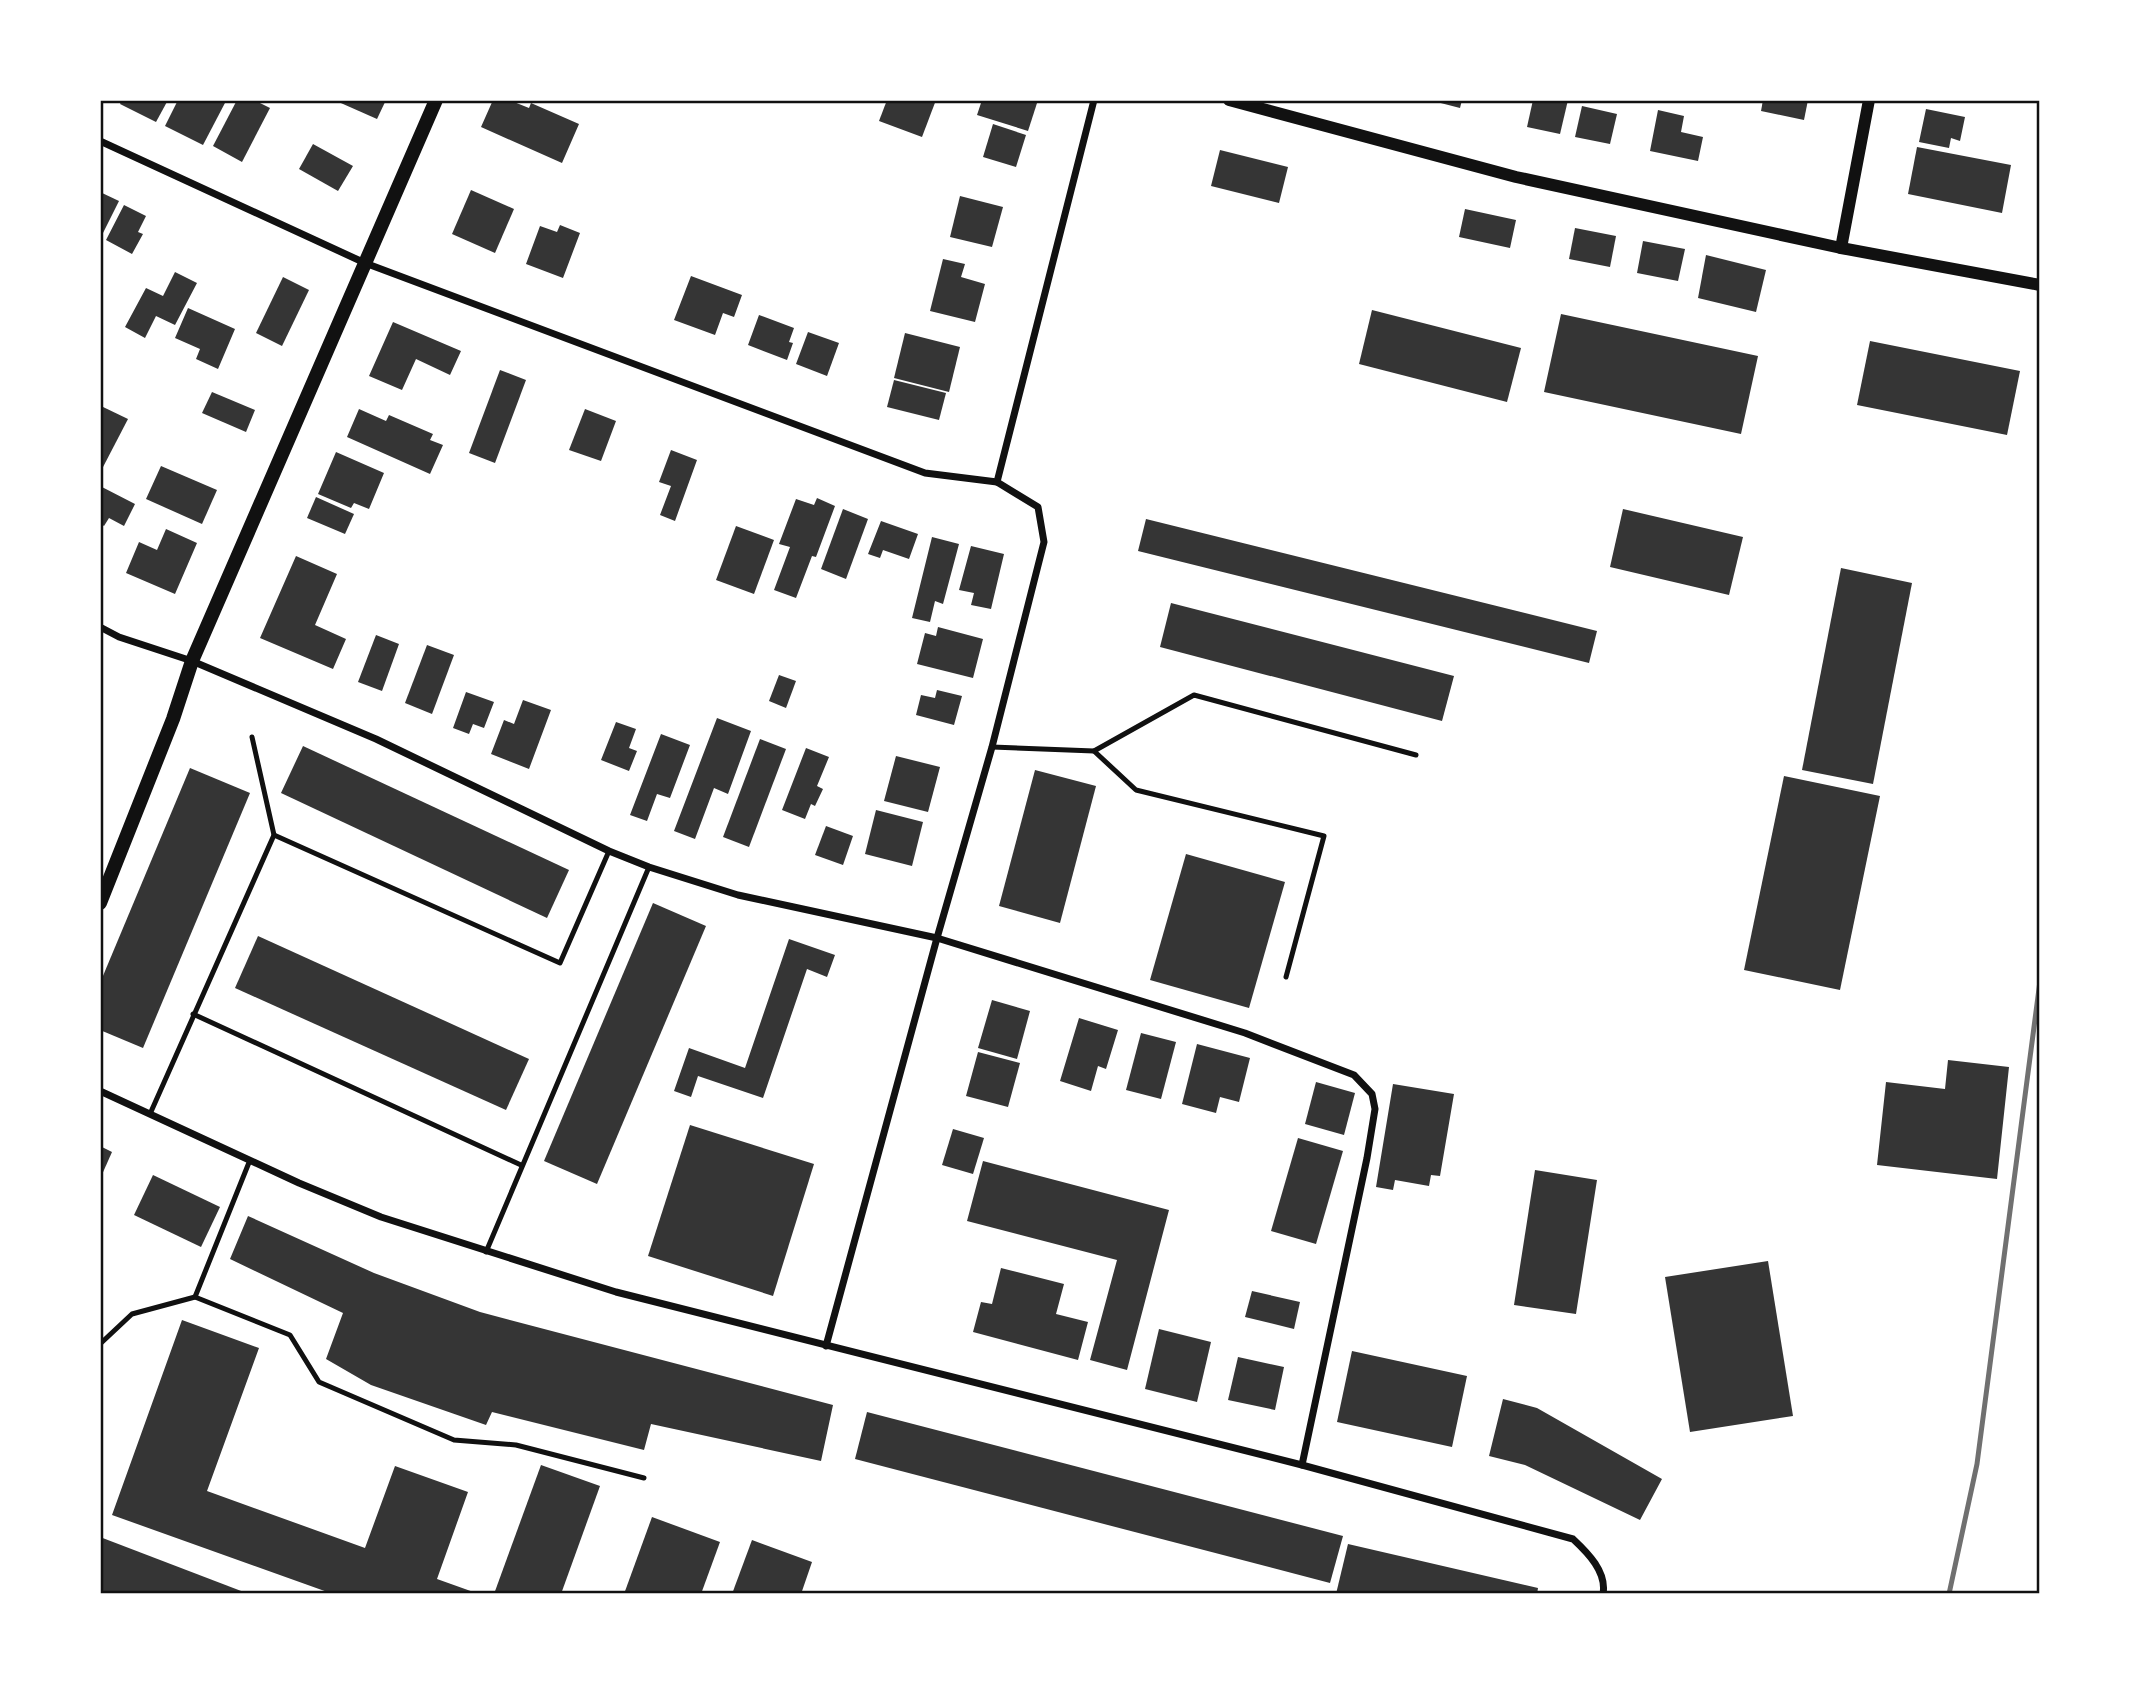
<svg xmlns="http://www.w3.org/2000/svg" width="2140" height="1694" font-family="Barlow,sans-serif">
<rect width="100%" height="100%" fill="#fff"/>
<g fill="#353535">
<polygon points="122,100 168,100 156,122 120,104"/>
<polygon points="178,100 226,101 203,145 165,126"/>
<polygon points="237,100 254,100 270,108 242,162 213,146"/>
<polygon points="334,100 386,100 377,119"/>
<polygon points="493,100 509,100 529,108 531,103 579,124 562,163 481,127"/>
<polygon points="887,100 936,100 922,137 879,121"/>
<polygon points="982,100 1038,100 1028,131 977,115"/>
<polygon points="1429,100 1462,100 1460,108"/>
<polygon points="1533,100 1568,100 1560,134 1527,127"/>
<polygon points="1763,100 1808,100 1804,120 1761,111"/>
<polygon points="1582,106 1617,114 1610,144 1575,137"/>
<polygon points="1926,109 1965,117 1960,141 1951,138 1949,148 1919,142"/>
<polygon points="1658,110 1684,116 1681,132 1703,137 1698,161 1650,151"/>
<polygon points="993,124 1026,135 1016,167 983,157"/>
<polygon points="313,144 353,166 338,191 299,169"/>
<polygon points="1917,147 2011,165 2002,213 1908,194"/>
<polygon points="1220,150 1288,167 1279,203 1211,186"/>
<polygon points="471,190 514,209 495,253 452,234"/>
<polygon points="100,192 119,201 100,239"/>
<polygon points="960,196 1003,207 992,247 950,237"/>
<polygon points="124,205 146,216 138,232 143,234 132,254 106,240"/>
<polygon points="1465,209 1516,220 1510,248 1459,237"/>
<polygon points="560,225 580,233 563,278 526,264 540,226 557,232"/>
<polygon points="1575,228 1616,236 1610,267 1569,259"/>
<polygon points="1643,241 1685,249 1678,281 1637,273"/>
<polygon points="1706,255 1766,270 1756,312 1698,298"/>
<polygon points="943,259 965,264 961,277 985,284 975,322 930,311"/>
<polygon points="175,272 197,283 175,325 156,316 145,338 125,327 146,288 163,296"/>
<polygon points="691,276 742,295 734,317 723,313 715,335 674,320"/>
<polygon points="283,277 309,290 282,346 256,333"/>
<polygon points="188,308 235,329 218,369 196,359 200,349 175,338"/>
<polygon points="1372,310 1521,348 1507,402 1359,364"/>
<polygon points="1561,314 1758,356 1741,434 1544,392"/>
<polygon points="759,315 794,328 789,342 793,343 787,360 748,345"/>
<polygon points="393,322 461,351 450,375 416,359 402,390 369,376"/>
<polygon points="808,332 839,343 827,376 796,364"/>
<polygon points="905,333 960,347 949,392 894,378"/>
<polygon points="1870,341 2020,371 2007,435 1857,405"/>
<polygon points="500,370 526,380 495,463 469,453"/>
<polygon points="894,380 946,393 939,420 887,407"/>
<polygon points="212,392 255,410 246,432 202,413"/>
<polygon points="101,406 128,419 102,469 100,468"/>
<polygon points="359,409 386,421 389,415 433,434 430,440 443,445 430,474 347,437"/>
<polygon points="585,409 616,421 601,461 569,450"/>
<polygon points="671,450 697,460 675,521 660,515 671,486 659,482"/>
<polygon points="336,452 384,473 369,509 354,503 351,508 318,494"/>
<polygon points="161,466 217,490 202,524 146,499"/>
<polygon points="100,486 135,504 124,526 109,518 104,526 100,523"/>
<polygon points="316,497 354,514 345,534 307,518"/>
<polygon points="817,498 835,506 816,557 812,556 796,598 774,590 790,547 779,544 796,499 814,505"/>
<polygon points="843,509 868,519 846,579 821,569"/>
<polygon points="1623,509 1743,537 1729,595 1610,567"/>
<polygon points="1146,519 1597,631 1589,663 1138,551"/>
<polygon points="881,521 918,534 909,559 883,550 880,558 868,554"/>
<polygon points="736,526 774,540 754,594 716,580"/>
<polygon points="166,529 197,543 175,594 126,573 139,542 157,550"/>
<polygon points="932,537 959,544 943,604 935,601 930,622 912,618"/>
<polygon points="971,546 1004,554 991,609 971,605 974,593 959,590"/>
<polygon points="296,556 337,574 315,625 346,639 333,669 260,638"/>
<polygon points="1841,568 1912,583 1873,784 1802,770"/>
<polygon points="1171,603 1454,676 1442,721 1160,647"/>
<polygon points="938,627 983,639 973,678 917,664 925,633 936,636"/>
<polygon points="376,635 399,644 382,691 358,682"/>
<polygon points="427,645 454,655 432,714 405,703"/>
<polygon points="779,675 796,681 786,708 769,701"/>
<polygon points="937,690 962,696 954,725 916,715 921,695 935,698"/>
<polygon points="466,692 494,702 484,728 473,724 469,734 453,728"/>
<polygon points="523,700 551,710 529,769 491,754 504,720 514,724"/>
<polygon points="717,718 751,731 728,794 714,788 695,839 674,831"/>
<polygon points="616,722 636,729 629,748 637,751 629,771 601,760"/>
<polygon points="661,734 690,745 670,798 657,794 647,821 630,815"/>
<polygon points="760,739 786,749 749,847 723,837"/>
<polygon points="303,746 569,870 547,918 281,793"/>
<polygon points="806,748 829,757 817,786 823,789 815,806 811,804 805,819 782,810"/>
<polygon points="896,756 940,767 928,812 884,801"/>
<polygon points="190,768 250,793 143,1048 100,1030 100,983"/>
<polygon points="1035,770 1096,786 1060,923 999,906"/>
<polygon points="1784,776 1880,796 1840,990 1744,970"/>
<polygon points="876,810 923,822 912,866 865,854"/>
<polygon points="826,826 853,836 843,865 815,855"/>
<polygon points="1186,854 1285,882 1249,1008 1150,980"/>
<polygon points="653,903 706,926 597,1184 544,1161"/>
<polygon points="258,936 529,1059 506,1110 235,988"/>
<polygon points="789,939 835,955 827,977 807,969 763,1098 698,1076 691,1097 674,1091 689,1048 745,1068"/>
<polygon points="992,1000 1030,1011 1017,1059 978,1048"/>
<polygon points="1079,1018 1118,1030 1106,1069 1098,1066 1091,1091 1060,1081"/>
<polygon points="1141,1033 1176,1042 1161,1099 1126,1090"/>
<polygon points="1197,1044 1250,1058 1239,1102 1220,1097 1216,1113 1182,1104"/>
<polygon points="978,1052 1020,1063 1008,1107 966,1096"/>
<polygon points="1948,1060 2009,1067 1997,1179 1877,1165 1886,1082 1945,1089"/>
<polygon points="1316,1082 1355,1093 1344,1135 1305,1124"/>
<polygon points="1393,1084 1454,1094 1440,1176 1431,1175 1429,1186 1395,1180 1393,1190 1376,1187"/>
<polygon points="690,1125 814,1164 773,1296 648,1256"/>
<polygon points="953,1129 984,1138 973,1174 942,1165"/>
<polygon points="1298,1138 1343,1151 1316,1244 1271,1231"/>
<polygon points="100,1146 112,1152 100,1179"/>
<polygon points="983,1161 1169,1210 1127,1370 1090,1360 1117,1260 967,1221"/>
<polygon points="1535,1170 1597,1180 1576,1314 1514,1305"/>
<polygon points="153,1175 220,1207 201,1247 134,1215"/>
<polygon points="248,1216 374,1273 480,1312 833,1405 821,1461 651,1424 644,1450 492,1412 486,1425 371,1385 326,1359 343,1313 230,1259"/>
<polygon points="1768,1261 1793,1416 1690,1432 1665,1277"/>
<polygon points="1001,1268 1064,1284 1056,1314 1088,1322 1078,1360 973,1332 981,1302 992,1304"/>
<polygon points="1252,1291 1300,1302 1294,1329 1245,1317"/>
<polygon points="182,1320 259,1348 207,1491 365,1548 395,1466 468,1492 437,1579 479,1594 333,1594 112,1515"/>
<polygon points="1159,1329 1211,1342 1197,1402 1145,1389"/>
<polygon points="1352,1351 1467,1376 1452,1447 1337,1422"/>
<polygon points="1238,1357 1284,1367 1275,1410 1228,1400"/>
<polygon points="1503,1399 1537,1408 1662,1479 1640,1520 1525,1465 1489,1456"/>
<polygon points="867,1412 1343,1536 1330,1583 855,1459"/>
<polygon points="541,1465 600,1486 561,1594 494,1594"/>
<polygon points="652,1517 720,1542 701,1594 624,1594"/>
<polygon points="100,1537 249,1594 100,1594"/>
<polygon points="752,1540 812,1562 801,1594 732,1594"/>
<polygon points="1348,1544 1538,1588 1537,1594 1336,1594"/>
</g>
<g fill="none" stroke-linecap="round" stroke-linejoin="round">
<g stroke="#111" stroke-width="5">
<polyline points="992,747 1094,751 1136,790 1324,836 1286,977"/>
<polyline points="1094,751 1194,695 1416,755"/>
<polyline points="274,835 560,963 609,851"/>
<polyline points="193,1014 521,1165"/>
<polyline points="150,1114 274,835 252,737"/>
<polyline points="250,1160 195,1297 290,1335 319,1382 454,1440 516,1445 644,1478"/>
<polyline points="486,1252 649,867"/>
<polyline points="100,1344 132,1314 195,1297"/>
</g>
<g stroke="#111" stroke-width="7">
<polyline points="100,141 365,263 925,473 997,482"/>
<polyline points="100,627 119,637 192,661 376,739 609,851 649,867 738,895 937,938 1245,1033 1354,1075 1372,1094 1375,1109 1367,1158 1302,1465"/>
<path d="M100 1091 299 1183 381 1217 616 1292 1302 1465 1573 1539C1588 1553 1607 1572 1603 1594"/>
<polyline points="826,1346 937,938 992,747 1044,542 1038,507 997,482 1094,100"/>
</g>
<g stroke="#111" stroke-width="12">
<polyline points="1229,100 1516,177 1841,248 2040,285"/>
<polyline points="1841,248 1869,100"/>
</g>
<polyline stroke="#111" stroke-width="14" points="100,903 173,719 192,661 436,100"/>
<polyline stroke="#707070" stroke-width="5" points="1949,1594 1977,1464 2040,981"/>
</g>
<rect width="2140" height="1694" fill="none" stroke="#ffffff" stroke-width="203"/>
<rect x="102" y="102" width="1936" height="1490" fill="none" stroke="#111" stroke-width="2.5"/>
</svg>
